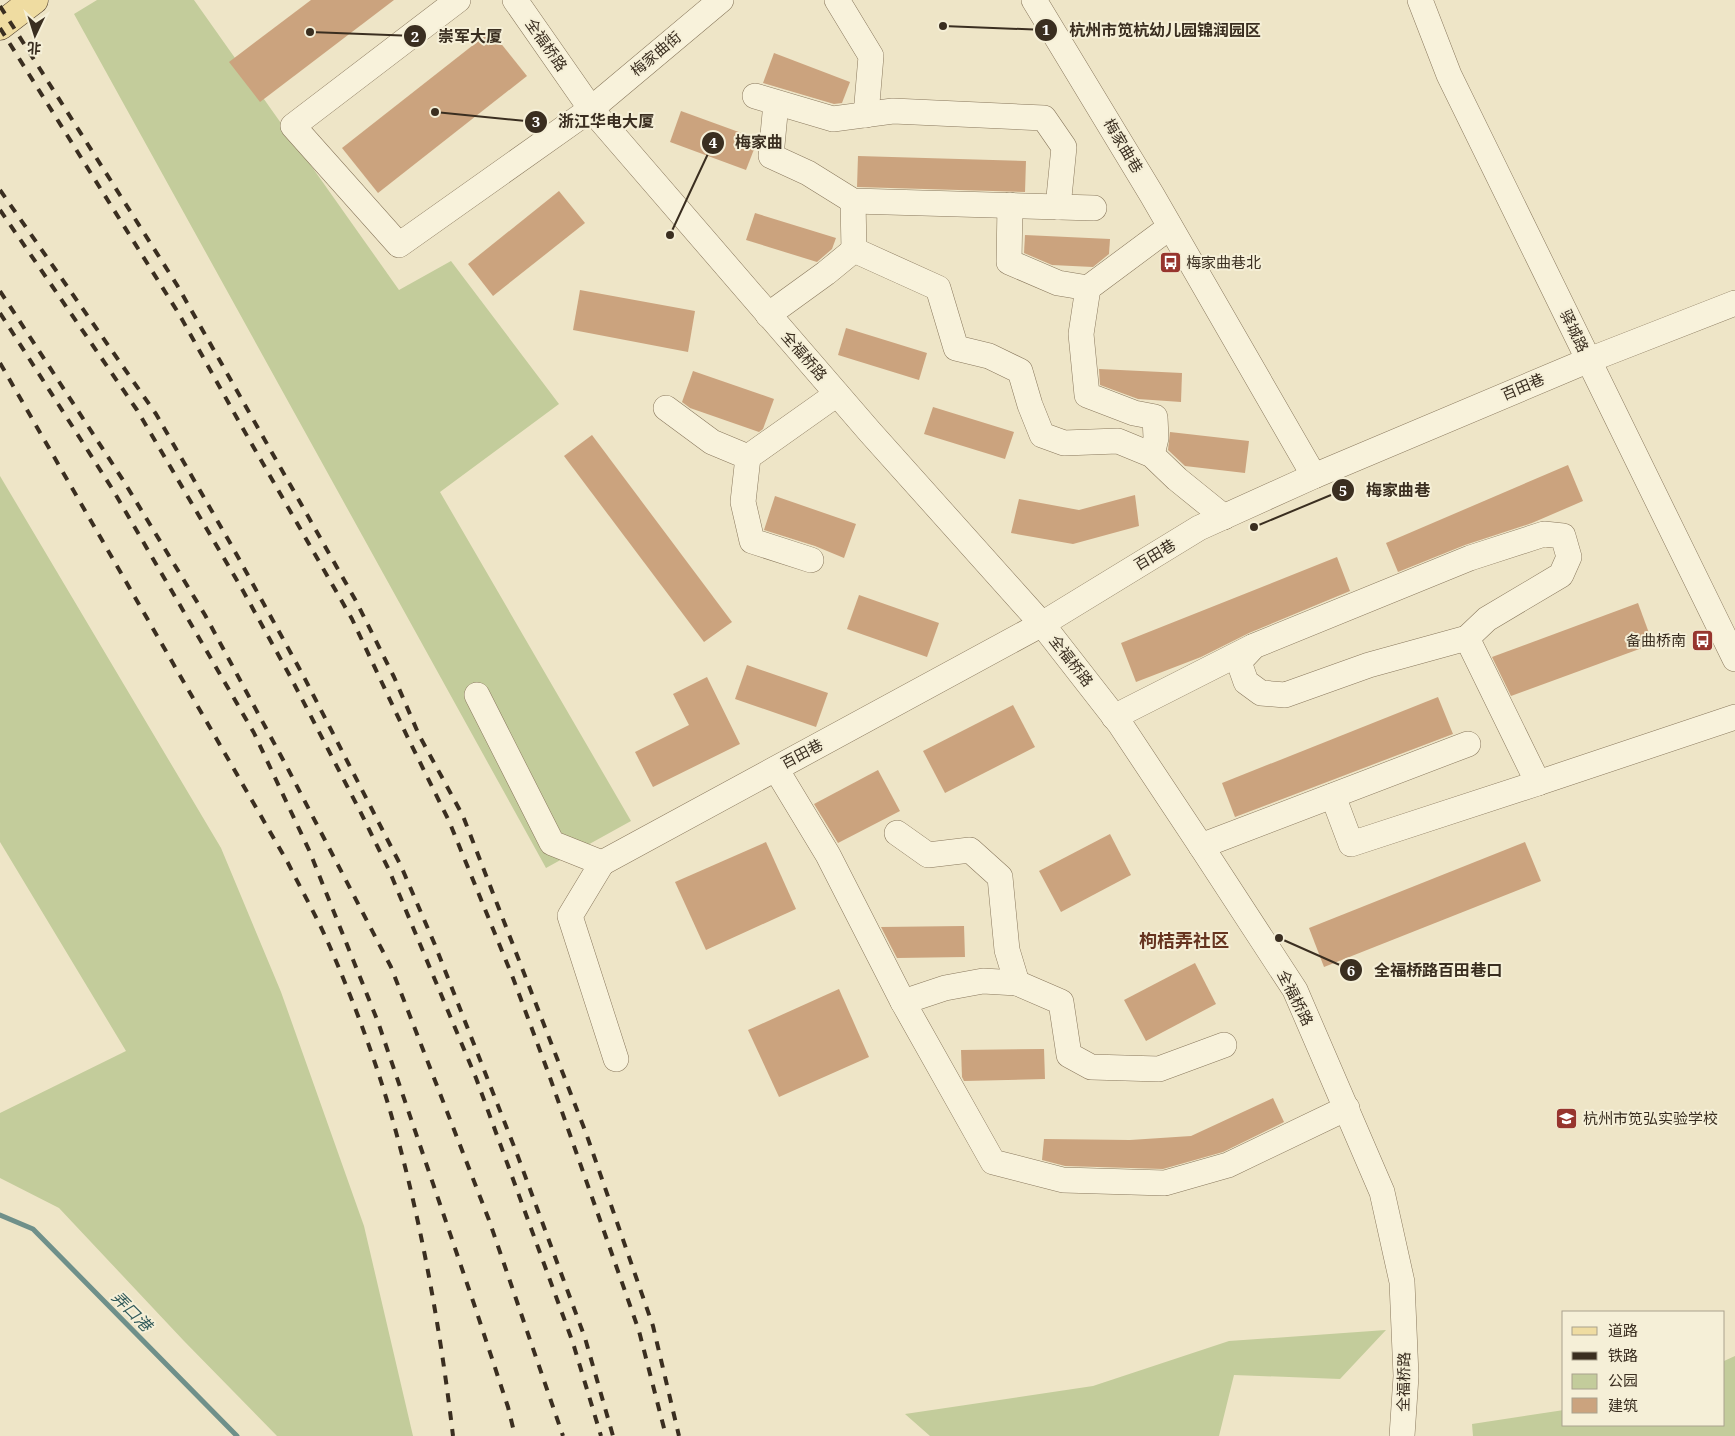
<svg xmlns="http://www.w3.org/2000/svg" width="1735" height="1436" font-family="'Noto Serif','Noto Sans SC',serif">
<rect width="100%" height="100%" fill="#eee5c7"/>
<g fill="#c3cc9b">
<polygon points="97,0 194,0 399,290 451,261 559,404 440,492 631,821 546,868 74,14"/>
<polygon points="0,476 221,848 281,992 364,1226 413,1436 277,1436 184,1341 59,1208 0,1178 0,1113 126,1051 0,842"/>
<polygon points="1386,1330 1340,1379 1234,1375 1219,1436 930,1436 905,1414 1093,1386 1229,1341"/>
<polygon points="1735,1356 1735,1436 1473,1436 1472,1424 1564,1410 1564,1425 1724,1425 1724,1361"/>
</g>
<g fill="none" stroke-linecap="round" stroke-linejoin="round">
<polyline stroke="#6f908a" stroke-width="5" points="0,1215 33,1229 237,1436"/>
</g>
<g fill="#cba37e">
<polygon points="311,0 394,0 260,102 229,62"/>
<polygon points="491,31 527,76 378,193 342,148"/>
<polygon points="774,53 850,82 842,103 834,104 763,83"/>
<polygon points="681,111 758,139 746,170 670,142"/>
<polygon points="858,156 1026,161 1025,192 857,187"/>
<polygon points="559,191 585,223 493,296 468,264"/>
<polygon points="755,213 836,238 832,249 817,262 746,240"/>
<polygon points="1025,235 1110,239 1109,254 1093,267 1052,265 1024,253"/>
<polygon points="580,290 695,311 688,352 573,330"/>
<polygon points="846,328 927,353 919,380 838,355"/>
<polygon points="1099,369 1182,373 1181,402 1138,399 1100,385"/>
<polygon points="693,371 774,399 763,429 759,432 690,408 682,402"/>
<polygon points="933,407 1014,432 1005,459 924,434"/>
<polygon points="1170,432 1249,441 1245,473 1185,466 1168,450"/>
<polygon points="592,435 732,622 704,642 564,456"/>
<polygon points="1568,465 1583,501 1532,523 1465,545 1398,572 1386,543"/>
<polygon points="1135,495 1139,526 1073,544 1011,533 1019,499 1079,510"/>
<polygon points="775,496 856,524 844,558 815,546 764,530"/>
<polygon points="1337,557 1350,591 1249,633 1201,657 1136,682 1121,643"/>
<polygon points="859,595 939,623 927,657 847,629"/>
<polygon points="1638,603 1653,644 1511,696 1492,657"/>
<polygon points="747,665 828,693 816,727 735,699"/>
<polygon points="707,677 740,744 653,787 635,752 689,725 673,694"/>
<polygon points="1438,697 1453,734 1235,817 1222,783"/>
<polygon points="1013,705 1035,747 945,793 923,751"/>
<polygon points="878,770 900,811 838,843 814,804"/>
<polygon points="1110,834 1131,875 1061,912 1039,871"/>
<polygon points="766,842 796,909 706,950 675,882"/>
<polygon points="1525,842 1541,881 1324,967 1309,928"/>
<polygon points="964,926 965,957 897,958 881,927"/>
<polygon points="1195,963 1216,1004 1146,1041 1124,1000"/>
<polygon points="839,989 869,1057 779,1097 748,1030"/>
<polygon points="1044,1049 1045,1079 964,1081 962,1077 961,1050"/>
<polygon points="1273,1098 1284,1122 1223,1152 1163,1169 1065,1166 1042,1160 1044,1139 1130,1140 1191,1136"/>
</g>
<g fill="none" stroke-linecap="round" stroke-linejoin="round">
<defs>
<g id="minor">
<polyline points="458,0 293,126 399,245 591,109 721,0"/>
<polyline points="515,0 591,109 870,432 1042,624 1120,724 1201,846 1295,990 1382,1192 1402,1282 1406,1376 1402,1436"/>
<polyline points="837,0 871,56 866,115"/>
<polyline points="1034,0 1152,195 1314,476"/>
<polyline points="1420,0 1449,75 1735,659"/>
<polyline points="755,96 833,119 893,111 1044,118 1064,147 1058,207"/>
<polyline points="776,103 771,156 808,173 853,201 1094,208"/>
<polyline points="853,201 854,250"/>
<polyline points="1010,205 1009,262 1058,283 1088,288 1081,334 1087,395 1134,413 1155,417 1156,438 1152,455"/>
<polyline points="1088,288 1170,227"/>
<polyline points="768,315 826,273 854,250 938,288 956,348 989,356 1020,371 1030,405 1042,435 1064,443 1118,441 1152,455 1177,479 1224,517"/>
<polyline points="666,408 712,442 748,457 743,502 752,541 811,560"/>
<polyline points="748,457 837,394"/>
<polygon points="1544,534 1563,536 1569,557 1561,575 1487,619 1467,638 1369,665 1285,695 1261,693 1246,682 1239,662 1254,646 1470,558"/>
<polyline points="1467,638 1538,783 1735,717"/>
<polyline points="477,695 552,843 602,863"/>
<polyline points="1114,717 1252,647"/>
<polyline points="776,769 828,855 903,1002 993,1162 1063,1180 1165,1183 1228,1165 1347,1108"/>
<polyline points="1333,796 1351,844 1538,783"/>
<polyline points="897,833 928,855 970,850 1000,877 1007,950 1017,983 1061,1002 1069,1055 1091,1067 1159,1069 1224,1045"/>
<polyline points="1201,846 1468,744"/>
<polyline points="602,863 1042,624 1199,528 1314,476 1589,360 1735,303"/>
<polyline points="602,863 570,916 616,1059"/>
<polyline points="903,1002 945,988 983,981 1017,983"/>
</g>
<polyline id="major" points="0,26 34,0"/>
</defs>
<use href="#minor" stroke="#89785d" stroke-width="26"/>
<use href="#major" stroke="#574531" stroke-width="29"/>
<use href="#minor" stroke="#f8f2db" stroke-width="25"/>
<use href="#major" stroke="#efdca1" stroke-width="28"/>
<g stroke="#3a2e20" stroke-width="4" stroke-dasharray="9 9" stroke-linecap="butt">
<polyline points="0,6 177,285 356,601 394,677 419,735 463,816 586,1133 653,1326 679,1436"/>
<polyline points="0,28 179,314 242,427 352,619 407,736 449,821 513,978 548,1072 639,1331 666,1436"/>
<polyline points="0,190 156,414 233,548 304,677 401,866 435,945 517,1154 585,1338 613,1436"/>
<polyline points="0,210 137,410 242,589 290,676 360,811 389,870 476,1078 573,1343 601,1436"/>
<polyline points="0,291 123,480 205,615 288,769 391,967 489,1220 563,1436"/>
<polyline points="0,313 113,490 202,643 254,733 309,850 378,1022 474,1304 508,1407 515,1436"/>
<path d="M0 363 288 863C302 891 318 919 330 947 356 1007 379 1069 396 1132 423 1231 441 1334 453 1436"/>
</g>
</g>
<defs>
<symbol id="bus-square" viewBox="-11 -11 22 22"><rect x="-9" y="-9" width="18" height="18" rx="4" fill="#97352e" stroke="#f5efd7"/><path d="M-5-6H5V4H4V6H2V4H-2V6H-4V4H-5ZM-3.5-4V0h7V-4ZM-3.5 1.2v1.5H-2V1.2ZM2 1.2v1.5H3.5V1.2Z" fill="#fff"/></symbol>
<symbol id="school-square" viewBox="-11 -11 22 22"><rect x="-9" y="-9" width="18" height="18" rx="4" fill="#97352e" stroke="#f5efd7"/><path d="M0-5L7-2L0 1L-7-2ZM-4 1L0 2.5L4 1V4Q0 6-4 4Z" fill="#fff"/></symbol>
</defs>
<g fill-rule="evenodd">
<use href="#bus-square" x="1158" y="250" width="25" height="25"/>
<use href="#bus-square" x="1690" y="628" width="25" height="25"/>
<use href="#school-square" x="1554" y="1106" width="25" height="25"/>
</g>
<g text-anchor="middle" stroke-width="4" stroke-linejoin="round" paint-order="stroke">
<g font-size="15" fill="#3a2e20" stroke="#f5efd7">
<text transform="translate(546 45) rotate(55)" y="5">全福桥路</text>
<text transform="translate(656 54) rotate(-40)" y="5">梅家曲街</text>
<text transform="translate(1123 146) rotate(59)" y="5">梅家曲巷</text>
<text transform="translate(1574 331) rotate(64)" y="5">驿城路</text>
<text transform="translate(804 356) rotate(49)" y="5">全福桥路</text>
<text transform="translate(1523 387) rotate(-23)" y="5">百田巷</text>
<text transform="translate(1155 555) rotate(-31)" y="5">百田巷</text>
<text transform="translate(1071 661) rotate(52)" y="5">全福桥路</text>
<text transform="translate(802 754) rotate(-28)" y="5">百田巷</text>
<text transform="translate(1295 998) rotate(63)" y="5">全福桥路</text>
<text transform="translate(1404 1382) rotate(-89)" y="5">全福桥路</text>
</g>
<g font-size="15" fill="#3a2e20" stroke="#f5efd7" text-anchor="start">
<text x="1186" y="268">梅家曲巷北</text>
<text x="1686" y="646" text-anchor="end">备曲桥南</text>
<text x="1583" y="1124">杭州市笕弘实验学校</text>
</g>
<g font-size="16" font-style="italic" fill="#305959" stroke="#f5efd7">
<text transform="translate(132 1311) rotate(45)" y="6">弄口港</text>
</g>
<g font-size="18" font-weight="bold" fill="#663420" stroke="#f5efd7">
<text x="1184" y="947">枸桔弄社区</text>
</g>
</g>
<path fill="none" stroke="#3a2e20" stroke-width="2" d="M943 26L1046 30M310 32L415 36M435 112L536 122M670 235L713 143M1254 527L1343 490M1279 938L1351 970"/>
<g fill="#3a2e20" stroke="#f5efd7" stroke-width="2">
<circle cx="943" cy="26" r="5"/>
<circle cx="310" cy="32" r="5"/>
<circle cx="435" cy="112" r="5"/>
<circle cx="670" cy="235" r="5"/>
<circle cx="1254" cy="527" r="5"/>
<circle cx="1279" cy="938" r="5"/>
<circle cx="1046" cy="30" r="12"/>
<circle cx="415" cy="36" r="12"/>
<circle cx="536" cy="122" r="12"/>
<circle cx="713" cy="143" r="12"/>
<circle cx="1343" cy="490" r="12"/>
<circle cx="1351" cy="970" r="12"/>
</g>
<g font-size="15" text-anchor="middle" font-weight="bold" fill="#fff">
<text x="1046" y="35">1</text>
<text x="415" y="42">2</text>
<text x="536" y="127">3</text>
<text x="713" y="148">4</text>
<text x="1343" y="496">5</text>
<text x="1351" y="976">6</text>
</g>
<g font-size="16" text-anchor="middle" font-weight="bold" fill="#3a2e20" stroke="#f5efd7" stroke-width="4" stroke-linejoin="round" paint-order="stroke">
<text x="1165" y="36">杭州市笕杭幼儿园锦润园区</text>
<text x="470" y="42">崇军大厦</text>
<text x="606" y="127">浙江华电大厦</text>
<text x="759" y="148">梅家曲</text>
<text x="1398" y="496">梅家曲巷</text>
<text x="1438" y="976">全福桥路百田巷口</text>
</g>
<rect x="1562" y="1311" width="162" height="115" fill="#f5efd7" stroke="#aaa28e"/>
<rect x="1572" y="1327" width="25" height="8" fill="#efdca1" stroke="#aaa28e"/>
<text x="1608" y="1336" font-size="15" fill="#3a2e20">道路</text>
<rect x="1572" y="1352" width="25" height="8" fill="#3a2e20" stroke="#aaa28e"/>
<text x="1608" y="1361" font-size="15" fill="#3a2e20">铁路</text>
<rect x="1572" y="1374" width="25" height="15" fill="#c3cc9b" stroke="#aaa28e"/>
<text x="1608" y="1386" font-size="15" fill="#3a2e20">公园</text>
<rect x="1572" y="1398" width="25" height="15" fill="#cba37e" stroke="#aaa28e"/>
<text x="1608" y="1411" font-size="15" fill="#3a2e20">建筑</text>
<g transform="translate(35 35) rotate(184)" stroke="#f5efd7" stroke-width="4" paint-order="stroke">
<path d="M0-4L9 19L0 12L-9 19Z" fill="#3a2e20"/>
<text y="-8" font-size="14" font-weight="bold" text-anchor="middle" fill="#3a2e20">北</text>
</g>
</svg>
